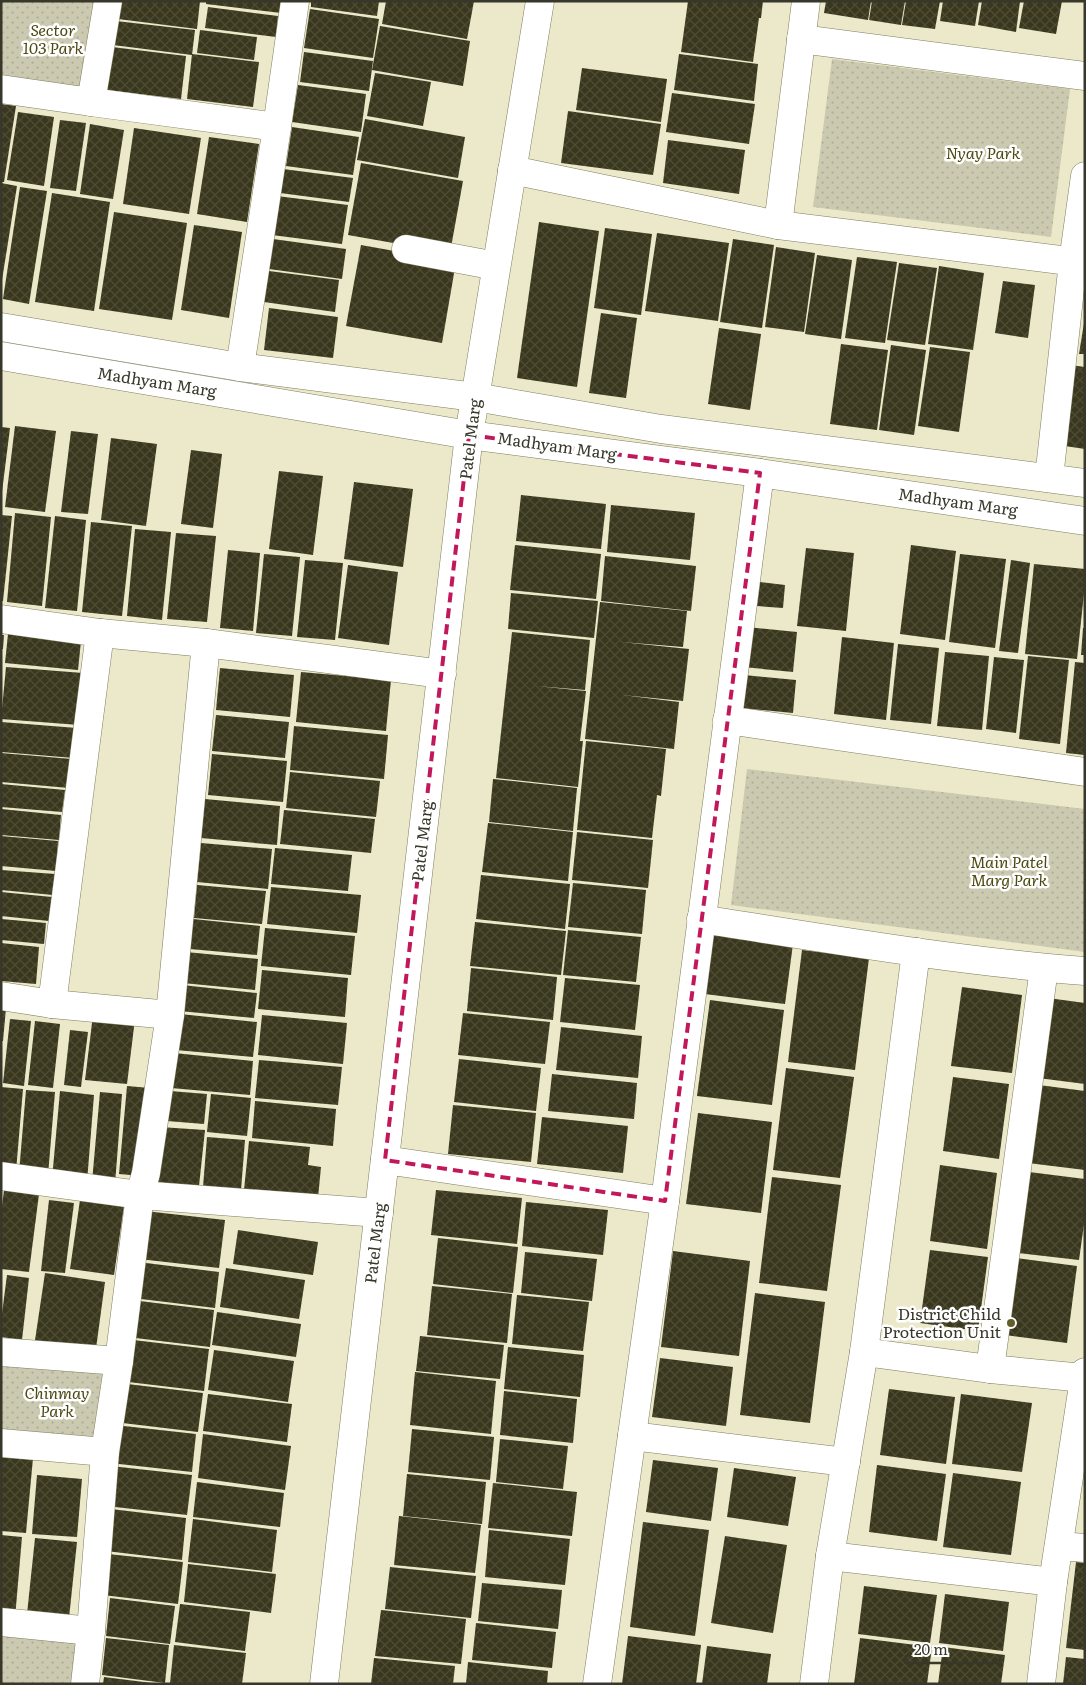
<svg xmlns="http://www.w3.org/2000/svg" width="1086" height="1685" font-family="Literata,serif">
<defs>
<pattern id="park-dots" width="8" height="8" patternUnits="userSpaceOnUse" patternTransform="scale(1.25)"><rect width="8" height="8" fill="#cbc9b0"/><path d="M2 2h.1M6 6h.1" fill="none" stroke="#afad98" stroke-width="1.8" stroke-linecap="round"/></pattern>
<pattern id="building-cross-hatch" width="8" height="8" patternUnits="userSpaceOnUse" patternTransform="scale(1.25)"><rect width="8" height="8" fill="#39371d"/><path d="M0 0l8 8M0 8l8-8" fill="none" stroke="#4e4c35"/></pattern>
</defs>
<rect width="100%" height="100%" fill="#ebe9c9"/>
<g fill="url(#park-dots)">
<polygon points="1,1 108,1 91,102 1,89"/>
<polygon points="832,59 1070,89 1051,237 813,207"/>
<polygon points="747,769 1085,809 1085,952 731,905"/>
<polygon points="1,1352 119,1361 105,1452 1,1443"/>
<polygon points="1,1622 91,1631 85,1684 1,1684"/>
</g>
<g fill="url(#building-cross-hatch)">
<polygon points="120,1 200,1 197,29 118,19"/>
<polygon points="206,1 283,1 281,13 206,4"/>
<polygon points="311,1 379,1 377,16 311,7"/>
<polygon points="386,1 474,1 467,39 382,24"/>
<polygon points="688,1 763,1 761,18 759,18 753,62 681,52"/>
<polygon points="826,1 871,1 868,20 824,13"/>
<polygon points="872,1 905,1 901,25 869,20"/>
<polygon points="906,1 940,1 935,29 902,25"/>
<polygon points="943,1 979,1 975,26 940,21"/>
<polygon points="982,1 1020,1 1016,32 978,25"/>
<polygon points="1024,1 1062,1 1056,34 1019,28"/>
<polygon points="208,7 278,16 276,37 205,28"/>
<polygon points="310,9 379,19 373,58 304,48"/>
<polygon points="116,21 195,30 192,55 113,45"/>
<polygon points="380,26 470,41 463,86 372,70"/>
<polygon points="200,30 257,37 254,60 197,53"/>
<polygon points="112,47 186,56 181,99 107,90"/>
<polygon points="304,52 373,61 369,91 300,82"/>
<polygon points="192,54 259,62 253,107 187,99"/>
<polygon points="679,54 758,64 754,101 674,90"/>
<polygon points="582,68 667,79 661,122 576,110"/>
<polygon points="375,73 431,82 423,126 367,116"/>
<polygon points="298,85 366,94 361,132 292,122"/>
<polygon points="672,93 755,104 749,144 666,132"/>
<polygon points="1,104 16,106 4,182 1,182"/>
<polygon points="568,111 661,124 653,175 561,163"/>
<polygon points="18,112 54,117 44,186 7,180"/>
<polygon points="365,119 465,137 458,178 357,160"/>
<polygon points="60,120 86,123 76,191 50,188"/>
<polygon points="90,124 124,130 113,199 80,194"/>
<polygon points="292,127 359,137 353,175 286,166"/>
<polygon points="134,128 201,138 189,214 123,204"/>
<polygon points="209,137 259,144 247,222 197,214"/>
<polygon points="668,140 745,150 739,194 663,183"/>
<polygon points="361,163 463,181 450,253 348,235"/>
<polygon points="283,169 353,178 349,202 280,193"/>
<polygon points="1,183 17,186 2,280 1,280"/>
<polygon points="20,187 47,191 29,304 3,299"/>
<polygon points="52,193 110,202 94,311 35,302"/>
<polygon points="277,196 348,205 342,244 272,235"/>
<polygon points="114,212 187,223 172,320 99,309"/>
<polygon points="539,222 599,231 577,387 517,378"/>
<polygon points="194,225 242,232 229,318 181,310"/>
<polygon points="605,228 652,234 641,315 594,308"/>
<polygon points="657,233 729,243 718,321 645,311"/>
<polygon points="273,239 346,249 342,279 269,269"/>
<polygon points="733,239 774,245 762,328 720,322"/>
<polygon points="361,245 456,262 442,343 346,326"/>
<polygon points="776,247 815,253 804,332 765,327"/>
<polygon points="817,255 852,260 841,339 805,334"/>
<polygon points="857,257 897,262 885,343 845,338"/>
<polygon points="899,263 937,268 925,345 887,340"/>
<polygon points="939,266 984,273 973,350 928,344"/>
<polygon points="269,271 339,280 335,312 264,302"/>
<polygon points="1003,281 1035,285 1028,338 995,333"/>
<polygon points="269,308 338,317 333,358 264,350"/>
<polygon points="601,313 637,318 626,398 589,393"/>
<polygon points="1084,323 1085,323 1085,354 1079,354"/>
<polygon points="719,328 761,334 750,410 708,404"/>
<polygon points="841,344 888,350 877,430 830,424"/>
<polygon points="891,345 926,350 914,435 879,430"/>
<polygon points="930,347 970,352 959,432 918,426"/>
<polygon points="1070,365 1085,367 1085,449 1058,445"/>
<polygon points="15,426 56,431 45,512 5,507"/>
<polygon points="1,427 10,428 2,492 1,492"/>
<polygon points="71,431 98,434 88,514 61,512"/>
<polygon points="111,438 157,444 146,526 101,520"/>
<polygon points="191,450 222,454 213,528 181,524"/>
<polygon points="279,471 323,476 313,555 269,549"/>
<polygon points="354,482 413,489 403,567 344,559"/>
<polygon points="521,495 606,504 601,549 516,541"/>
<polygon points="611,505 695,513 690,560 607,552"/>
<polygon points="15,513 51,517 42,606 7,602"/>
<polygon points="1,515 12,516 3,601 1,601"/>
<polygon points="55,516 86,520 77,611 45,608"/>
<polygon points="91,522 132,526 122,616 82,612"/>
<polygon points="135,529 171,532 162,620 127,616"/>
<polygon points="176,533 216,536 207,622 167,619"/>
<polygon points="515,545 601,554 596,599 510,590"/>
<polygon points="911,545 956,551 945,640 900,634"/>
<polygon points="806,548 854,553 846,631 797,626"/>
<polygon points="228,550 260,553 253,631 220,628"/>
<polygon points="264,554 300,557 292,636 256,633"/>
<polygon points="960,554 1006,559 995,648 949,642"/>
<polygon points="605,556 696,566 691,611 601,601"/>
<polygon points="305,560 343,563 335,640 297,637"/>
<polygon points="1011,560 1030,563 1018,653 999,651"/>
<polygon points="1034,564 1085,569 1085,584 1077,659 1025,654"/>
<polygon points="348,565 398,572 389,645 338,638"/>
<polygon points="760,582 785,585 783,608 757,606"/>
<polygon points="511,593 598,601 594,638 508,629"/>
<polygon points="600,602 687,611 683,647 621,642 689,649 683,701 622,695 679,702 674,749 585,739"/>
<polygon points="747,627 797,632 793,672 743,667"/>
<polygon points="1083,628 1085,628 1085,655 1081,655"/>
<polygon points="512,632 590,640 585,690 536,686 586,691 580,741 583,741 578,787 496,778"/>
<polygon points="8,634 81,641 78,670 5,663"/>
<polygon points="1,635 4,635 3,649 1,649"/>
<polygon points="842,637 894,643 886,720 834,714"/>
<polygon points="898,644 939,648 931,724 890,720"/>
<polygon points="945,652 989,656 982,730 937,726"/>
<polygon points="1028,656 1069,660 1060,744 1019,739"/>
<polygon points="994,657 1024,660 1016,733 986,729"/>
<polygon points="1075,662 1085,663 1085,755 1066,753"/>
<polygon points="6,667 83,673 79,725 1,719"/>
<polygon points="220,668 294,675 290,717 216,710"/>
<polygon points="301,672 391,680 386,731 296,722"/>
<polygon points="744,675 796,680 793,713 740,708"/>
<polygon points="216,715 289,722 285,758 212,751"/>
<polygon points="1,722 77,728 74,758 1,752"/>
<polygon points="294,726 388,735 384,779 290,770"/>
<polygon points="586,741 666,749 661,796 657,795 652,838 577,830"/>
<polygon points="1,753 72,759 69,788 1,782"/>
<polygon points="212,754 287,761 283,802 208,795"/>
<polygon points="290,772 380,781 376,817 286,808"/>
<polygon points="493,779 577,788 573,831 489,822"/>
<polygon points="1,784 65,790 62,812 1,807"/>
<polygon points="205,799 280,806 277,845 201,838"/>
<polygon points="1,809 61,815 59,840 1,835"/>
<polygon points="284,810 375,819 371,853 280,844"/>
<polygon points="488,823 573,832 568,881 482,872"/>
<polygon points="577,832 653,840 648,888 572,880"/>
<polygon points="1,836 58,841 56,871 1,866"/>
<polygon points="201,843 272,849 268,889 197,882"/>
<polygon points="275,848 352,855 348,891 271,884"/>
<polygon points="1,870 55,874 53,895 1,890"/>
<polygon points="481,875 570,884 565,929 476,919"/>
<polygon points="573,883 646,890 642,934 568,927"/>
<polygon points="197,885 266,891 262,924 194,918"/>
<polygon points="271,887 361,895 357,933 267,924"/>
<polygon points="1,892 52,897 49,921 1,916"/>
<polygon points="1,919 46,923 44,944 1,940"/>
<polygon points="193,919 260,926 257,955 190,949"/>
<polygon points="475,922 566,931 561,975 470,966"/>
<polygon points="265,928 355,936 351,975 261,966"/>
<polygon points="568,930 641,937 636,982 563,975"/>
<polygon points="713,934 793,944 785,1004 705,994"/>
<polygon points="1,943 39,947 36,984 1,981"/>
<polygon points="802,950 869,958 855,1070 788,1062"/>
<polygon points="186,952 258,959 255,990 183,983"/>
<polygon points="471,968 557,977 553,1020 467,1011"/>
<polygon points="262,970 348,978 345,1017 258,1009"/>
<polygon points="565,978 640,985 635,1030 560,1022"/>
<polygon points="182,985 257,993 254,1018 179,1011"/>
<polygon points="962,987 1022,995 1012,1073 951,1066"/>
<polygon points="1048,998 1085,1003 1085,1084 1038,1078"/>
<polygon points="710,1000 784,1010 772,1105 697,1096"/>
<polygon points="1,1008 6,1008 3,1041 1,1041"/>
<polygon points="463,1013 550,1022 545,1064 458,1055"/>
<polygon points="180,1014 257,1022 253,1057 176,1050"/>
<polygon points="93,1015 135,1019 127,1084 85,1080"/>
<polygon points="262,1015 347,1023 343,1064 258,1055"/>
<polygon points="10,1019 31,1021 24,1086 3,1083"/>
<polygon points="35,1021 60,1024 53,1088 28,1085"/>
<polygon points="561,1027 642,1036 638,1078 556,1070"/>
<polygon points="70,1030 88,1032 81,1087 64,1085"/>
<polygon points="174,1053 253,1061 250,1095 171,1088"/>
<polygon points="459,1059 541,1068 536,1111 454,1102"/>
<polygon points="259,1060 342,1067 338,1105 255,1098"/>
<polygon points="786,1068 854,1077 840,1178 773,1170"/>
<polygon points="552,1074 637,1083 634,1119 548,1111"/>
<polygon points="953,1077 1009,1084 999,1159 943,1151"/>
<polygon points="1039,1085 1085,1091 1085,1170 1028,1163"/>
<polygon points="127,1086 150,1088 142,1176 119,1174"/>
<polygon points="1,1087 23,1089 16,1171 1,1170"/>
<polygon points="26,1090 55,1092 48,1175 19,1173"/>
<polygon points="60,1091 94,1095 87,1182 52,1179"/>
<polygon points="170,1091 207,1094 204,1124 167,1121"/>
<polygon points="100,1092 122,1094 115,1184 92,1182"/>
<polygon points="211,1094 251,1098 247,1136 207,1132"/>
<polygon points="255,1101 336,1109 333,1146 252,1138"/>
<polygon points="453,1105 536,1113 531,1162 448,1154"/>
<polygon points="698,1113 772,1122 761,1213 686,1204"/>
<polygon points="542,1117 628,1126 623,1173 537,1164"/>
<polygon points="160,1127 205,1130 199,1186 154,1182"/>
<polygon points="207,1137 245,1140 241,1190 203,1187"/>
<polygon points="249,1141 310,1147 308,1165 321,1167 318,1198 244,1190"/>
<polygon points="940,1165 997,1173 987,1249 930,1241"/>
<polygon points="1029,1172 1085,1179 1085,1217 1079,1260 1018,1253"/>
<polygon points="772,1177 841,1185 827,1291 759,1283"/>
<polygon points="4,1190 39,1194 29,1272 1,1269 1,1214"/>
<polygon points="436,1190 522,1198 517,1244 431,1235"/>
<polygon points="49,1200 74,1203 65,1273 41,1271"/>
<polygon points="80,1200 124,1206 114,1275 70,1269"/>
<polygon points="526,1202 608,1210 603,1255 522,1246"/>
<polygon points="145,1211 225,1220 219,1268 139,1259"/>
<polygon points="238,1230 318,1242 313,1275 233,1264"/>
<polygon points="438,1238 518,1247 513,1293 433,1284"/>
<polygon points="930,1250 988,1257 978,1331 920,1323"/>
<polygon points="673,1251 750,1261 739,1356 661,1347"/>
<polygon points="525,1252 597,1259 592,1301 521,1293"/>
<polygon points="1016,1258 1077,1266 1067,1343 1005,1335"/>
<polygon points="138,1262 219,1272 215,1308 133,1298"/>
<polygon points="226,1268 305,1280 299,1319 220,1307"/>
<polygon points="45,1273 105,1282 95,1356 34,1347"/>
<polygon points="7,1275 29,1278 22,1340 1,1337 1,1321"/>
<polygon points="432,1286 512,1294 507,1343 427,1335"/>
<polygon points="755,1293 825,1302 810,1423 740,1415"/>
<polygon points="517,1295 589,1302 583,1351 512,1344"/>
<polygon points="131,1300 214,1310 210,1347 127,1337"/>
<polygon points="217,1312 301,1324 296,1357 212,1345"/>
<polygon points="420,1336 504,1345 500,1379 416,1371"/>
<polygon points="125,1339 209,1349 204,1391 120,1381"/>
<polygon points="508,1347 584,1355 580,1397 504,1389"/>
<polygon points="214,1350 294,1361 288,1402 208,1390"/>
<polygon points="660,1358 733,1367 726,1426 652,1417"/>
<polygon points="415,1372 496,1381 491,1434 410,1425"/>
<polygon points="119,1383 203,1393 198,1432 114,1422"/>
<polygon points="889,1389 955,1397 946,1464 880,1455"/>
<polygon points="504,1391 577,1399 573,1443 500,1435"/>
<polygon points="208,1394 292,1404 287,1442 203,1431"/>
<polygon points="961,1394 1032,1403 1022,1472 952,1464"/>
<polygon points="115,1425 196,1434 192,1472 110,1463"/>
<polygon points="412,1429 494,1437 490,1480 408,1472"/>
<polygon points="203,1434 291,1446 285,1490 198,1478"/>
<polygon points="500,1439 568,1446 563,1489 496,1482"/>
<polygon points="1,1456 33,1458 26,1533 1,1531"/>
<polygon points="653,1460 718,1468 711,1521 646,1512"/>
<polygon points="877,1465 946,1474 937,1541 869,1532"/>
<polygon points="111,1466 192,1475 187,1515 106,1506"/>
<polygon points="734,1468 796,1477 788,1526 727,1517"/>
<polygon points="953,1473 1021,1482 1011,1555 943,1547"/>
<polygon points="407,1474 486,1482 482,1524 403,1516"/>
<polygon points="37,1475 82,1479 77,1537 32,1534"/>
<polygon points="197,1482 284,1493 280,1527 193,1517"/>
<polygon points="493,1483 577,1492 572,1536 488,1528"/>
<polygon points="111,1509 186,1518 182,1560 106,1551"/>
<polygon points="399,1516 481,1525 475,1573 394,1565"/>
<polygon points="193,1519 277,1530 272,1572 188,1562"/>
<polygon points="643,1522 709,1530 695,1636 630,1627"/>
<polygon points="489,1530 570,1539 565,1585 485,1577"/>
<polygon points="1,1535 22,1537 15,1618 1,1617"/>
<polygon points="725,1536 787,1545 773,1633 711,1623"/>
<polygon points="35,1538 77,1542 69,1618 27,1614"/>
<polygon points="108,1554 183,1562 178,1604 103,1595"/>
<polygon points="1076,1562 1085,1563 1085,1650 1066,1648"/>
<polygon points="188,1564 276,1574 271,1613 184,1602"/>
<polygon points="390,1567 476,1576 471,1618 385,1609"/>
<polygon points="482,1583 562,1590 558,1629 478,1621"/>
<polygon points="864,1586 937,1595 930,1643 858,1634"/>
<polygon points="945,1594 1009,1602 1003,1651 939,1643"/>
<polygon points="110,1598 175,1606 170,1644 106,1636"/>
<polygon points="180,1604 250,1612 245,1651 175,1642"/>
<polygon points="381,1610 466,1619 461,1664 375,1656"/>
<polygon points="476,1623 556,1632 552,1668 472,1660"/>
<polygon points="628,1636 701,1645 696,1684 622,1684"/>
<polygon points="106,1638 169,1645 165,1683 102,1675"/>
<polygon points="860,1638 932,1647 927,1684 854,1684"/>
<polygon points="174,1645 246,1653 242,1684 170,1683"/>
<polygon points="707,1646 771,1654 767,1684 702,1684"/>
<polygon points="943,1647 1005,1655 1001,1684 938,1684"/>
<polygon points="1066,1657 1085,1659 1085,1684 1063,1684"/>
<polygon points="374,1658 455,1666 453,1684 371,1684"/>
<polygon points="468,1662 548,1671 547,1684 466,1684"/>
<polygon points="104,1677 152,1683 151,1684 103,1684"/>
</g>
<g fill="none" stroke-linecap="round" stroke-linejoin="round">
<defs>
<g id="minor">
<polyline points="801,39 1085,76"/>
<polyline points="1,89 91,102 108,1"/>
<polyline points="91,102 277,127"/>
<polyline points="512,170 778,225 1085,263"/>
<polyline points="778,225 806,1"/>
<polyline points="406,249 496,266"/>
<polyline points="1,327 240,367 475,397 661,429 1085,483"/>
<polyline points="1,356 469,435 760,473 1085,521"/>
<polyline points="240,367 277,127 295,1"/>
<polyline points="1049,478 1073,262 1085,176"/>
<polyline points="1,619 100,633 206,643 442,674"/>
<polyline points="727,720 1085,772"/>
<path d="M701 919C829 939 956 961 1085 971"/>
<polyline points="1,996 52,1004 170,1015 206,643"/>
<polyline points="52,1004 100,633"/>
<polyline points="385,1160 665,1201"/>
<polyline points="1,1176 140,1195 379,1213"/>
<polyline points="1,1352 119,1361"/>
<polyline points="864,1352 990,1369 1084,1378"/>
<polyline points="990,1369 1044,968"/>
<polyline points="632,1436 846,1462"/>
<polyline points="1,1443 105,1452"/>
<polyline points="1059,1546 1085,1548"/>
<polyline points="830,1556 1053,1582"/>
<polyline points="1,1622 91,1631"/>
<polyline points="85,1684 91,1631 105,1452 119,1361 140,1195 146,1173 170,1015"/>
<polyline points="324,1684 469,435 540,1"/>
<polyline points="597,1684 665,1201 760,473"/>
<polyline points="814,1684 830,1556 864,1352 916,952"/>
<polyline points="1041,1684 1053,1582 1085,1372"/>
</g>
</defs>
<use href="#minor" stroke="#7f7d60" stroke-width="29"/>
<use href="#minor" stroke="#fff" stroke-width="28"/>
</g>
<path fill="none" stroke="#c2185b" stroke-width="4" stroke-dasharray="10 6" stroke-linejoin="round" d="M469 435 760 473 665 1201 385 1160Z"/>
<circle fill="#625e2a" stroke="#fff" stroke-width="2" cx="1011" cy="1323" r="5"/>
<g text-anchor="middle" stroke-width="5" stroke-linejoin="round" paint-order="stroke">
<g font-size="16" font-style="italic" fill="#4e4912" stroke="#fff">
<text x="53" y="36">Sector<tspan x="53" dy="18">103 Park</tspan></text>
<text x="983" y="159">Nyay Park</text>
<text x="1009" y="868">Main Patel<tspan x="1009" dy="18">Marg Park</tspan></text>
<text x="57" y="1399">Chinmay<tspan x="57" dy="18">Park</tspan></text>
</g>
<g font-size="16" fill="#37372a" stroke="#fff">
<text transform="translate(157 382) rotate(9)" y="6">Madhyam Marg</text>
<text transform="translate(470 439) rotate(-83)" y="6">Patel Marg</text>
<text transform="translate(557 446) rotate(8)" y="6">Madhyam Marg</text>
<text transform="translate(958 502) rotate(8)" y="6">Madhyam Marg</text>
<text transform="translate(422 841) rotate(-83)" y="6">Patel Marg</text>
<text transform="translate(375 1243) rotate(-83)" y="6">Patel Marg</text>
</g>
<g font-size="16" fill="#37372a" stroke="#fff" text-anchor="end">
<text x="1001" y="1320">District Child<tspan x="1001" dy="18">Protection Unit</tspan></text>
</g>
</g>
<rect width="1086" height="1685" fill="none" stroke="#37372a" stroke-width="5"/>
<path d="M906 1655v8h94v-8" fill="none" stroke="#37372a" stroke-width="2.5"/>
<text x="914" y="1655" font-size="15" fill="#37372a" stroke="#ffffff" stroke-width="4" paint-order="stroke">20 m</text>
</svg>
